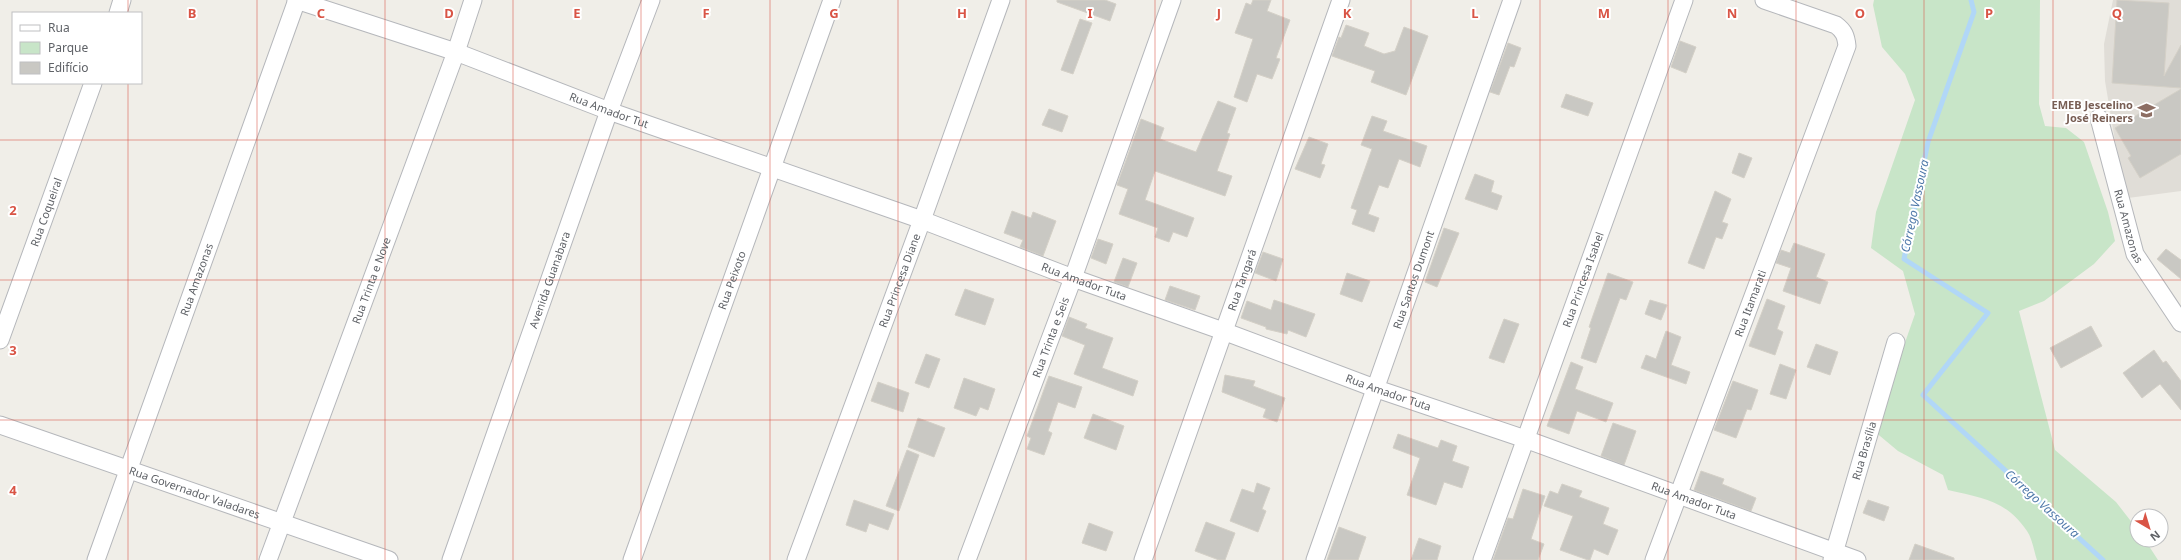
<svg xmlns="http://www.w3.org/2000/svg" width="2181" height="560" font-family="'Noto Sans',sans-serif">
<rect width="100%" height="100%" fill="#f0eee8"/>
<polygon fill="#e0ddd7" points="2113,0 2181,0 2181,191 2128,198 2115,141 2105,81 2104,44"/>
<path fill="#c8e5c8" d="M1874 0H2040L2039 104 2045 126 2066 128 2084 142 2108 212 2115 241 2094 264 2044 301 2019 311 2055 450 2116 502 2137 529V540H2145L2158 560H2037C2034 551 2032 538 2027 531 2006 500 1982 498 1948 490L1943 475 1898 451 1874 431 1915 314 1903 271 1871 248 1876 212 1915 100 1905 74 1882 47 1873 5Z"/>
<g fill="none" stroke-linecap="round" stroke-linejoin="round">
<polyline stroke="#b1d7f7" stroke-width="5" points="1971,0 1974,12 1928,142 1904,259 1988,313 1923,395 2103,560"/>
</g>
<g fill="#c9c8c3" stroke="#d4d0c7">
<polygon points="1057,0 1105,0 1116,4 1110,21 1057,2"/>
<polygon points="1253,0 1271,0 1267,11 1290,20 1276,58 1280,59 1272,79 1257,74 1247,102 1234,97 1253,39 1235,33 1246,3 1251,5"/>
<polygon points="2117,0 2169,3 2164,76 2181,45 2181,88 2112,83"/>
<polygon points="1080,19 1092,23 1073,74 1061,70"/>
<polygon points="1346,25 1369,33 1364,46 1384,54 1395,51 1404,27 1428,36 1406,95 1371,82 1375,71 1332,56 1339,37 1341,38"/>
<polygon points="1680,41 1696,47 1686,73 1671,67"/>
<polygon points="1508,43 1521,48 1514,67 1510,66 1499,95 1490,92"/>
<polygon points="2181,89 2181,154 2140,178 2128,158 2131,156 2115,128"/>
<polygon points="1566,94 1593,103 1588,116 1561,107"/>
<polygon points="1218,101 1236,108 1227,133 1230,134 1217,171 1232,176 1225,196 1155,171 1145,200 1194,218 1187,237 1173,232 1169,242 1155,237 1158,228 1119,214 1128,189 1117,185 1141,119 1164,128 1160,139 1196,152"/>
<polygon points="1049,109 1068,116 1062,132 1042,125"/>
<polygon points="1372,116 1387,121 1383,131 1427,146 1420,167 1399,159 1388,188 1379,185 1368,214 1379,218 1374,232 1352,224 1357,210 1351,208 1372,149 1361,145"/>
<polygon points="1309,137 1328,144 1321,164 1325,165 1320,178 1295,169"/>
<polygon points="1739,153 1752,158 1744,178 1732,173"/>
<polygon points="1475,174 1494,181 1491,192 1502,196 1497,210 1465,199"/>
<polygon points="1715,191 1731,199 1722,222 1728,224 1722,239 1716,237 1704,269 1688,263"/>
<polygon points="1012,211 1031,218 1033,212 1056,221 1043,256 1020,247 1023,240 1004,233"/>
<polygon points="1444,228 1459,233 1437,287 1425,282"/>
<polygon points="1098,239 1113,244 1106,264 1091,258"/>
<polygon points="1794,243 1825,254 1816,277 1828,282 1820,304 1783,291 1791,268 1776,263 1781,250 1790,253"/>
<polygon points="2166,249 2181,260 2181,279 2157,259"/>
<polygon points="1263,252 1283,259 1276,281 1255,273"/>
<polygon points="1123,258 1137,263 1128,287 1114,282"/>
<polygon points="1347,273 1370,281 1362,302 1340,294"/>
<polygon points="1608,273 1633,282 1626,300 1620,298 1596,363 1581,358 1591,328 1589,327"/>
<polygon points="1170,286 1200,296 1195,310 1165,300"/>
<polygon points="965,289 994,299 985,325 955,315"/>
<polygon points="1767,299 1785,306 1777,329 1783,332 1775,355 1749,346"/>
<polygon points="1274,300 1315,314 1306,337 1288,330 1287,334 1266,329 1266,327 1241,318 1247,301 1271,310"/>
<polygon points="1650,300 1667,305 1661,320 1645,314"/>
<polygon points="1069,317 1087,324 1085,328 1113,338 1102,368 1138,381 1133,396 1074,374 1085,345 1062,336"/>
<polygon points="1504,319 1519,324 1504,363 1489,358"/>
<polygon points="2091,326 2102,346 2061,368 2050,348"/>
<polygon points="1666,331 1681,337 1671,365 1690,372 1686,384 1641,368 1646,355 1656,359"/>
<polygon points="1816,344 1838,352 1830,375 1807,367"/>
<polygon points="2154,350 2163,363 2166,361 2181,381 2181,410 2160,384 2142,398 2123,373"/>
<polygon points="926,354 940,359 929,388 915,383"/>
<polygon points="1571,362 1583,367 1575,389 1613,403 1606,422 1577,411 1569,434 1547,426"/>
<polygon points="1780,364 1796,370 1786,399 1770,394"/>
<polygon points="1225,375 1255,381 1253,386 1285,398 1277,422 1263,417 1266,409 1222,392"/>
<polygon points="1049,376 1082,387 1075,408 1058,402 1048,431 1052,433 1044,455 1027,449 1031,438 1027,436"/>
<polygon points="964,378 995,389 988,410 980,407 976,416 954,408"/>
<polygon points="1733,381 1758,390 1751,410 1747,409 1736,438 1714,430"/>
<polygon points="878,382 909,393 903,412 871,401"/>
<polygon points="1093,414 1124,426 1116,450 1084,438"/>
<polygon points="918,418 945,428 934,457 908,447"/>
<polygon points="1613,423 1636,431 1624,465 1601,456"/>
<polygon points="1398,434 1438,448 1441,440 1457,446 1452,461 1469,467 1462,488 1444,482 1436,505 1407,495 1420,458 1393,448"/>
<polygon points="907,450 919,455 899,511 886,506"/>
<polygon points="1701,471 1724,479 1722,484 1756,498 1751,511 1694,490"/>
<polygon points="1257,483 1270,488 1262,509 1266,511 1258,532 1230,521 1242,489 1254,493"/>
<polygon points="1562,484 1582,491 1579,497 1609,508 1603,524 1618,530 1608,555 1594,549 1590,560 1588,560 1560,550 1573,516 1544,506 1550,491 1558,494"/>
<polygon points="1523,489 1545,496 1531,539 1544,544 1538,560 1493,560 1508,518 1513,519"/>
<polygon points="854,500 894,514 888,530 869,523 866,532 846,525"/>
<polygon points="1868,500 1889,507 1884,521 1863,513"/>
<polygon points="1206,522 1235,533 1225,560 1219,560 1195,551"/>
<polygon points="1089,523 1113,532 1106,551 1082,543"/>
<polygon points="1339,527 1366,537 1358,560 1327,560"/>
<polygon points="1419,538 1441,546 1437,560 1411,560"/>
<polygon points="1915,544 1954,558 1954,560 1909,560"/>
</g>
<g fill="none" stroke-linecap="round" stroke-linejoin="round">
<defs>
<g id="street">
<path id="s1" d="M296 0 456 52 609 111 922 220 1073 278 1223 331 1377 389 1525 439 1857 560"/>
<polyline points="118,13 122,0"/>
<path id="s2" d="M2099 118 2135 254 2181 323"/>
<path id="s3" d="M0 340 93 83"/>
<path id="s4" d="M0 425 389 560"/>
<path id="s5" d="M96 560 297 0"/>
<path id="s6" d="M268 560 456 52 473 0"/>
<path id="s7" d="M451 560 609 111 651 0"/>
<path id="s8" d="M632 560 832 0"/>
<path id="s9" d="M796 560 922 220 1001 0"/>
<path id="s10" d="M967 560 1073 278 1172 0"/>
<path id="s11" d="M1143 560 1341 0"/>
<path id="s12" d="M1315 560 1512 0"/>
<path id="s13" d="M1482 560 1684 0"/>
<path id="s14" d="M1654 560 1847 46C1846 36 1844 31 1836 25L1764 0"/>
<path id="s15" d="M1832 560 1896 342"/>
</g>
</defs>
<use href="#street" stroke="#b5b7bb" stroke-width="19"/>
<use href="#street" stroke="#fff" stroke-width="17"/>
</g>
<path fill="none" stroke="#d95445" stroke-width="1" stroke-opacity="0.55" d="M128 0V13M257 0V560M385 0V560M513 0V560M641 0V560M770 0V560M898 0V560M1026 0V560M1155 0V560M1283 0V560M1411 0V560M1540 0V560M1668 0V560M1796 0V560M1924 0V560M2053 0V560M128 83V560M0 140H2181M0 280H2181M0 420H2181"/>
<defs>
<symbol id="school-bare" viewBox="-9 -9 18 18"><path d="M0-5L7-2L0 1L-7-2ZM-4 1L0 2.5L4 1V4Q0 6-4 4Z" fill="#8d6e63" stroke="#fff" stroke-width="2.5" paint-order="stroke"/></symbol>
</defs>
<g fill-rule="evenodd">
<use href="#school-bare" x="2134" y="98" width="25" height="25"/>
</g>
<g text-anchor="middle" stroke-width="4" stroke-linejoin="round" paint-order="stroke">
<g font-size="11" font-weight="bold" fill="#785e54" stroke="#fff" text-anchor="end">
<text x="2133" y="109">EMEB Jescelino<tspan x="2133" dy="13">José Reiners</tspan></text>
</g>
<g font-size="11" fill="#5f6267" stroke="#fff">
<text dy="4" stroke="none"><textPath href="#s1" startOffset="332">Rua Amador Tut</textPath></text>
<text dy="4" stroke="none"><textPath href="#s3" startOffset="136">Rua Coqueiral</textPath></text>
<text dy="4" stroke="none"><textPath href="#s2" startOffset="112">Rua Amazonas</textPath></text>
<text dy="4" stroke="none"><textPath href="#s5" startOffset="298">Rua Amazonas</textPath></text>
<text dy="4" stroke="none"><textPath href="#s6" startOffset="298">Rua Trinta e Nove</textPath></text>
<text dy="4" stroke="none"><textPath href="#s7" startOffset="297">Avenida Guanabara</textPath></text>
<text dy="4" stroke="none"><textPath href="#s8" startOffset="297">Rua Peixoto</textPath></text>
<text dy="4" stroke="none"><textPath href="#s11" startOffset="297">Rua Tangará</textPath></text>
<text dy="4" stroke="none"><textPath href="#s12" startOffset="297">Rua Santos Dumont</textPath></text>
<text dy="4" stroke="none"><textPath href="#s13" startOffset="298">Rua Princesa Isabel</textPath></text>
<text dy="4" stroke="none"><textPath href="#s9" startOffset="298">Rua Princesa Diane</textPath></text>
<text dy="4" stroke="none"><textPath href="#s1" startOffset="837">Rua Amador Tuta</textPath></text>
<text dy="4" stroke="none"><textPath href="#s14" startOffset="274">Rua Itamarati</textPath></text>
<text dy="4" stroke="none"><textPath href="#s10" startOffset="238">Rua Trinta e Seis</textPath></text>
<text dy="4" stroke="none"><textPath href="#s1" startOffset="1161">Rua Amador Tuta</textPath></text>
<text dy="4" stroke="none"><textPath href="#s15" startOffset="114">Rua Brasília</textPath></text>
<text dy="4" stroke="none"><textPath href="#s4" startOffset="206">Rua Governador Valadares</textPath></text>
<text dy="4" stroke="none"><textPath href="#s1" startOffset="1485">Rua Amador Tuta</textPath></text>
</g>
<g font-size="12" font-style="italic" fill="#4e78a9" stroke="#fff">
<text transform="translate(1915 206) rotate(-78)" y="4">Córrego Vassoura</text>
<text transform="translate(2042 504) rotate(42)" y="4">Córrego Vassoura</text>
</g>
</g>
<g font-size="13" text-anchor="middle" font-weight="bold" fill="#d95445" stroke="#fff" stroke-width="4" stroke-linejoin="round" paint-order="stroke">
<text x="192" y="18">B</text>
<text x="321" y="18">C</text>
<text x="449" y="18">D</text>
<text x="577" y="18">E</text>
<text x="706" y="18">F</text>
<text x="834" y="18">G</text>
<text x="962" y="18">H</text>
<text x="1090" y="18">I</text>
<text x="1219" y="18">J</text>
<text x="1347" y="18">K</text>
<text x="1475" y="18">L</text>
<text x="1604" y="18">M</text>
<text x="1732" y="18">N</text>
<text x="1860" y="18">O</text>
<text x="1989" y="18">P</text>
<text x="2117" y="18">Q</text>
<text x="13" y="215">2</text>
<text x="13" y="355">3</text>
<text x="13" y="495">4</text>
</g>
<rect x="12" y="12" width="130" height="72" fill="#ffffff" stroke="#bfc0c2"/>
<rect x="20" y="25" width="20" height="6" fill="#ffffff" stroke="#bfc0c2"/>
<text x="48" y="32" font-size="12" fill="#5f6267">Rua</text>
<rect x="20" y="42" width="20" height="12" fill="#c8e5c8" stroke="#bfc0c2"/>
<text x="48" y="52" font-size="12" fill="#5f6267">Parque</text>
<rect x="20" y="62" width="20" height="12" fill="#c9c8c3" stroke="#bfc0c2"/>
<text x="48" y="72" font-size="12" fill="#5f6267">Edifício</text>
<g transform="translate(2149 528) rotate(142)"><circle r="19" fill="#ffffff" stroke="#bfc0c2"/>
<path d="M0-3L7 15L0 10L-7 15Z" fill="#d95445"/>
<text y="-6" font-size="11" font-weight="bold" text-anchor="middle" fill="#5f6267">N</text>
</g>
</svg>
